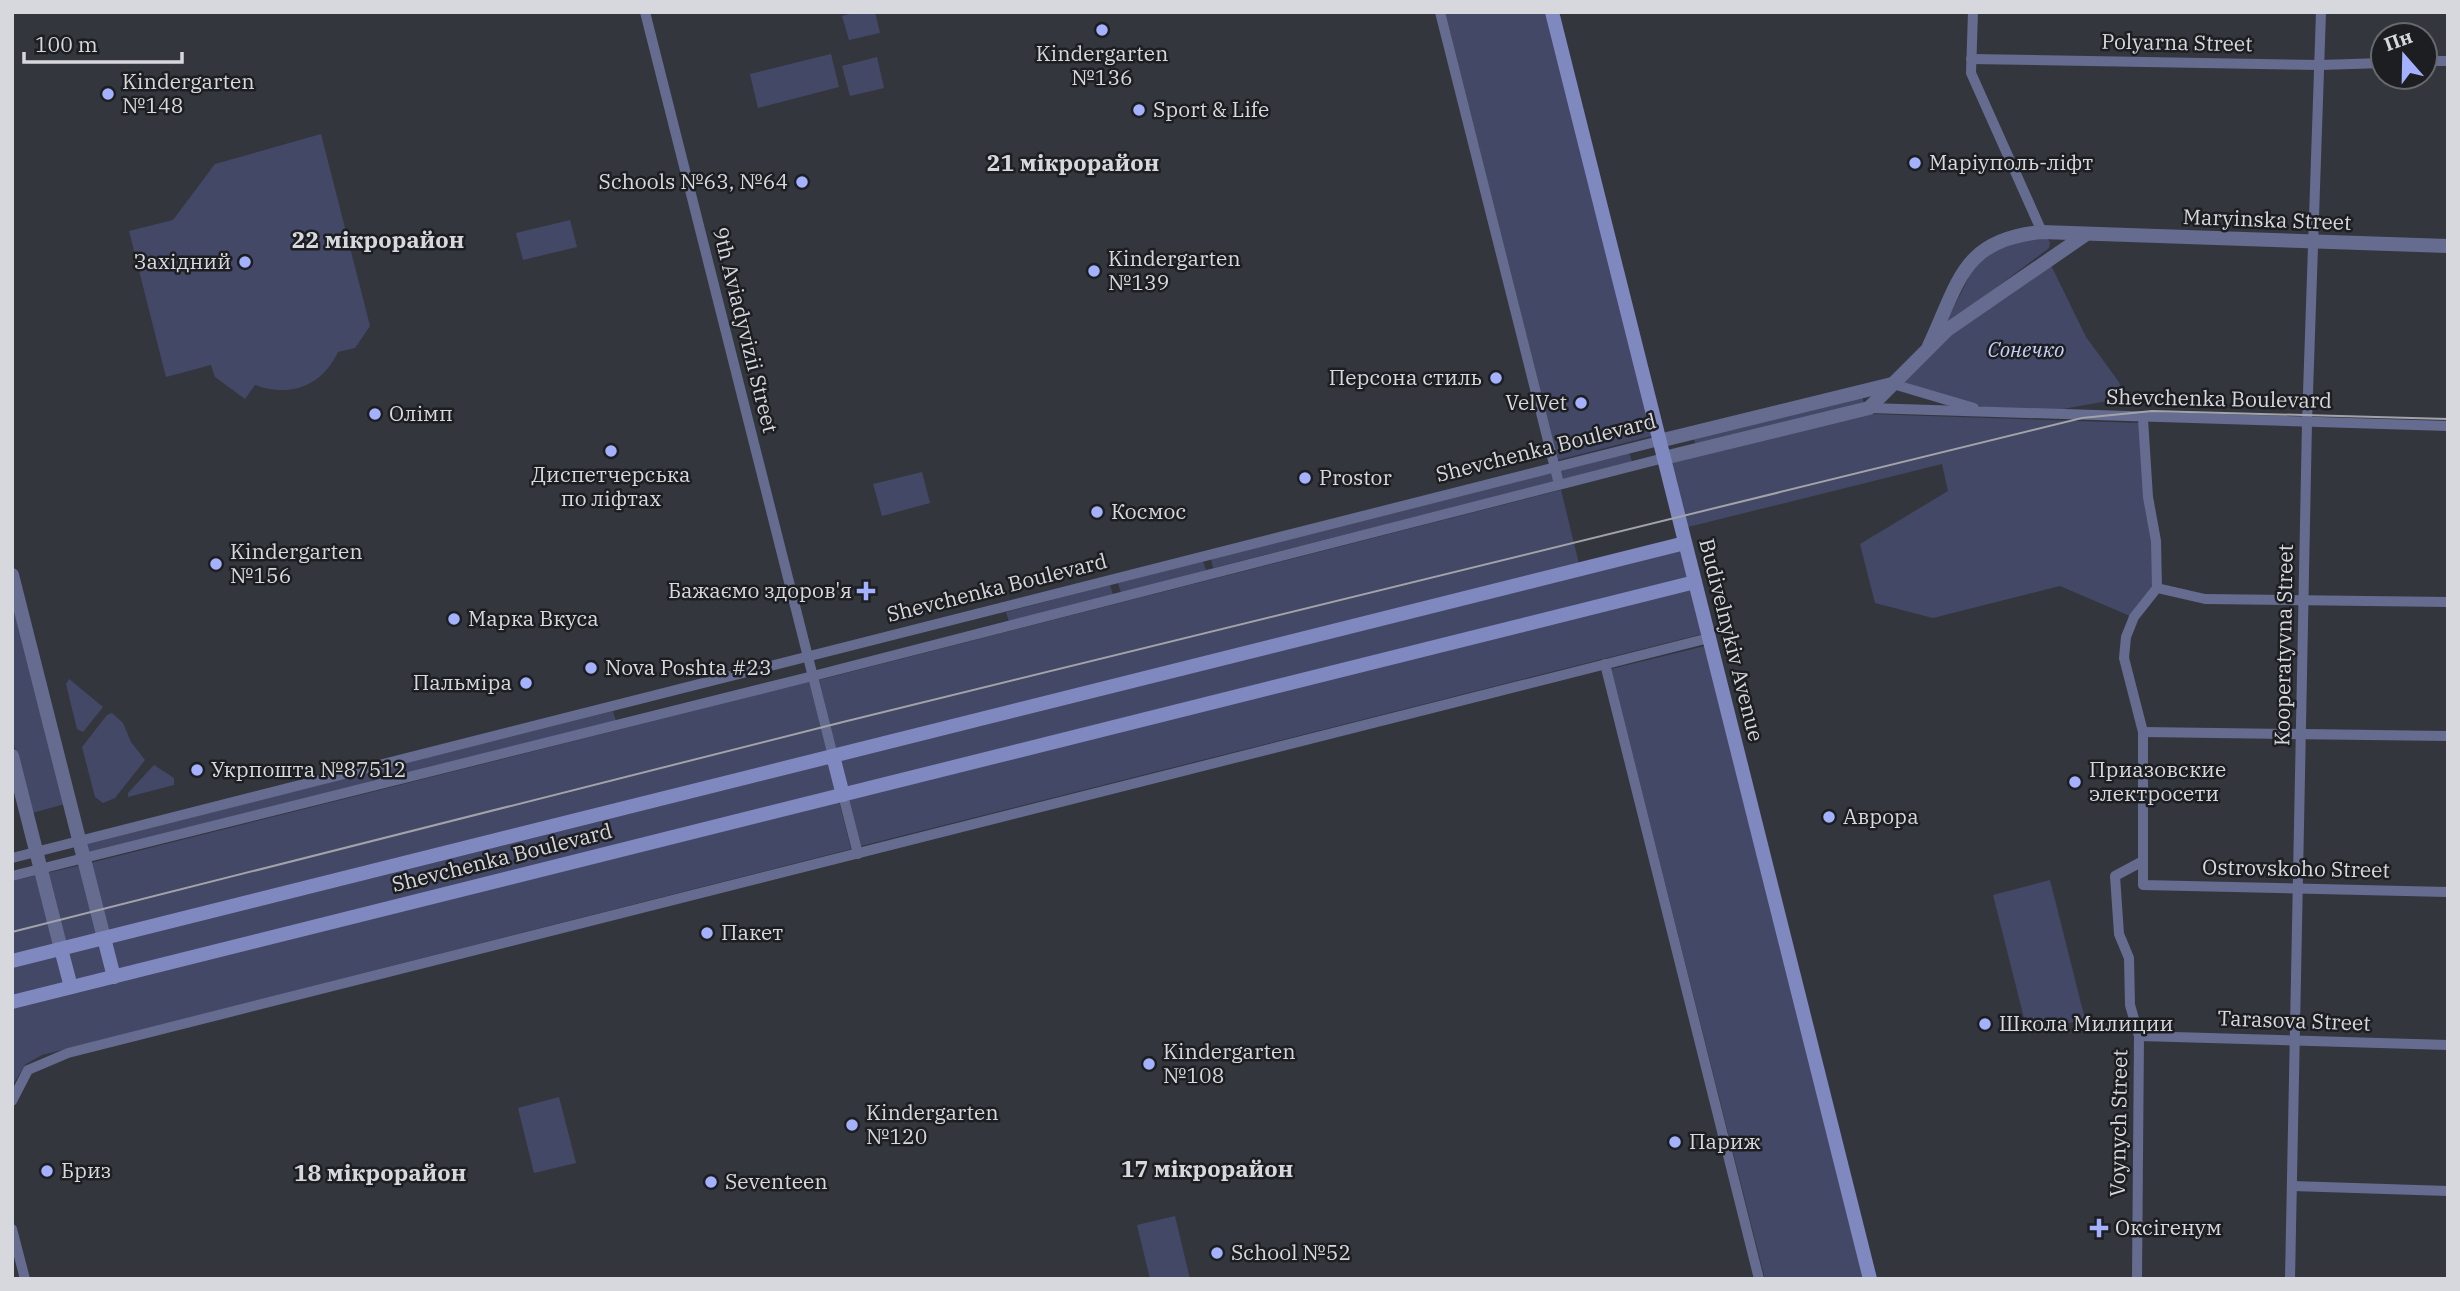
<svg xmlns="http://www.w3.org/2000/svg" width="2460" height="1291" font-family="'IBM Plex Serif',serif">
<rect width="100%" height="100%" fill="#34363e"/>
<g fill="#434866">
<polygon points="856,12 875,12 880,33 849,40 842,16"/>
<polygon points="1445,12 1546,12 1652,436 1558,460"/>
<polygon points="831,54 839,87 758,108 750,74"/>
<polygon points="877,57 884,88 850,96 842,66"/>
<path d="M321 134 370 326 355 348 338 352C322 386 290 398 255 385L245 399 215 377 211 365 166 377 129 231 173 220 215 164Z"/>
<polygon points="570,220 577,247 523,260 516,233"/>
<polygon points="2046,237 2050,242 2049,248 1944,327 1977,261 1999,244"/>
<polygon points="2049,261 2086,337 2119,382 2124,398 2052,411 1990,409 1900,381 1932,348"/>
<polygon points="1862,395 1864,405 1696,446 1693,436"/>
<polygon points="1869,414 2139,423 2152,541 2153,587 2130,616 2060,586 1933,618 1875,603 1860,544 1948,491 1942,464 1688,527 1672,462"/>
<polygon points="1629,452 1632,462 1562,480 1560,470"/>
<polygon points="1552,471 1554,482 1213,568 1211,559"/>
<polygon points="922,472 930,503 882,516 873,484"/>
<polygon points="1561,490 1579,564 836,749 819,680"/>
<polygon points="1681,550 1688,578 846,788 839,760"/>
<polygon points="1203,561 1206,570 1121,593 1118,583"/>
<polygon points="1110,585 1113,595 1009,622 1006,612"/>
<polygon points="1691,589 1702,634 861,846 849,799"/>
<polygon points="12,595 65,804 32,813 12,737"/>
<polygon points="1705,646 1864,1279 1765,1279 1611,669"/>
<polygon points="69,679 103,707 83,732 77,729 66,684"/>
<polygon points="809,682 827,751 108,931 90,863"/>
<polygon points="613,711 616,721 87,854 85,844"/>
<polygon points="112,713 123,723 131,742 145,760 115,798 103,803 95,797 82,747 107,715"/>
<polygon points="829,762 836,790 117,970 110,942"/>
<polygon points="154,765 174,778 174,785 128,797 128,793"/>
<polygon points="839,801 851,849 42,1055 26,1064 12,1086 12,1008"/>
<polygon points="82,865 99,933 64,942 47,873"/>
<polygon points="38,875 55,944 12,955 12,881"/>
<polygon points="2050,880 2085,1019 2028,1034 1993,895"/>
<polygon points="102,944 109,972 74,981 67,953"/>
<polygon points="58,955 65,983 12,997 12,966"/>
<polygon points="559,1097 576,1163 534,1173 518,1108"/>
<polygon points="1175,1216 1190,1279 1150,1279 1137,1225"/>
</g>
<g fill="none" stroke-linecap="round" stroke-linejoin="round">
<g stroke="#656c8f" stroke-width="10">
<polyline points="645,12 833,756"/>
<polyline points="1440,12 1559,484"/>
<polyline points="1973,12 1971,73 2042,232"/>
<polyline points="1971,59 2320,65 2383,63"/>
<polyline points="2425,61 2448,61"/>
<polyline points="1893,384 1974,408"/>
<polyline points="1869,408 2448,426"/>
<polyline points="2143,419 2148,497 2156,541 2157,588 2134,617 2126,637 2124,658 2143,732 2143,885 2448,892"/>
<polyline points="2157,588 2205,599 2448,602"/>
<polyline points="1605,664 1759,1279"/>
<polyline points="2143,732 2448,736"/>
<polyline points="843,795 858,854"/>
<polyline points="12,858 1659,441"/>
<polyline points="12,876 813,676 1664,458"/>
<polyline points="2139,1036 2448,1045"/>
<polyline points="12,1101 28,1070 68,1053 1709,638"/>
<polyline points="2292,1186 2448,1191"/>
<polyline points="12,1229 25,1279"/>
<polyline points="2137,1279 2139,1036 2130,1005 2129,958 2119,934 2115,876 2143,861"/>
<polyline points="2290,1279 2307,422 2321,12"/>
</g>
<g stroke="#656c8f" stroke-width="14">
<path d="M1929 346C1959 282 1962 239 2042 232L2448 246"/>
<polyline points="1659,441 1892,384"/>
<polyline points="1664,458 1869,408 1947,330 2085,235"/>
<polyline points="12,575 104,938"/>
<polyline points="12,756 61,949"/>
</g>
<g stroke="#7f89c0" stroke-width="14">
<polyline points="1552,12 1870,1279"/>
<polyline points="833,756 843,795"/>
<polyline points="104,938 114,977"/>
<polyline points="61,949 71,987"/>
<polyline points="12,961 1685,543"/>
<polyline points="12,1002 1695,582"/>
</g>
<polyline stroke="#a2a3a9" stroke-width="2" points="12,932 843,722 2082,418 2152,411 2448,419"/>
</g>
<g fill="#a4b1fc" stroke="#1d1e22" stroke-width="2.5">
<circle cx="1102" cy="30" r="7"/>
<circle cx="108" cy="94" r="7"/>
<circle cx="1139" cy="110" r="7"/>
<circle cx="1915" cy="163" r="7"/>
<circle cx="802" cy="182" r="7"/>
<circle cx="245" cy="262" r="7"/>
<circle cx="1094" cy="271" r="7"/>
<circle cx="1496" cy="378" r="7"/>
<circle cx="1581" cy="403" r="7"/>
<circle cx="375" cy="414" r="7"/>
<circle cx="611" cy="451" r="7"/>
<circle cx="1305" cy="478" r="7"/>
<circle cx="1097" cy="512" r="7"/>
<circle cx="216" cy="564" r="7"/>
<path d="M862.5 580.5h7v7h7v7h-7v7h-7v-7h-7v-7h7z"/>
<circle cx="454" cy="619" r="7"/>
<circle cx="591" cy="668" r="7"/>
<circle cx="526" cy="683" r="7"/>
<circle cx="197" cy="770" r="7"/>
<circle cx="2075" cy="782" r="7"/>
<circle cx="1829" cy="817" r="7"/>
<circle cx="707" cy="933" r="7"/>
<circle cx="1985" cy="1024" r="7"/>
<circle cx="1149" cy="1064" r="7"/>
<circle cx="852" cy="1125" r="7"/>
<circle cx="1675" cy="1142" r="7"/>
<circle cx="47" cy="1171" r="7"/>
<circle cx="711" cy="1182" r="7"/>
<path d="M2095.5 1217.5h7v7h7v7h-7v7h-7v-7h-7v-7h7z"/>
<circle cx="1217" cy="1253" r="7"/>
</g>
<g text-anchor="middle" stroke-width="5" stroke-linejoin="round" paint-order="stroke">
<g font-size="21" fill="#d7d8dd" stroke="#1d1e22">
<text transform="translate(2177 43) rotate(1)" y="7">Polyarna Street</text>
<text transform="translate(2267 220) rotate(2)" y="7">Maryinska Street</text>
<text transform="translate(745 330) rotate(76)" y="7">9th Aviadyvizii Street</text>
<text transform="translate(2219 399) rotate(1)" y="7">Shevchenka Boulevard</text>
<text transform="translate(1546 448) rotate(-14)" y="7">Shevchenka Boulevard</text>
<text transform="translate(997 588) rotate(-14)" y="7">Shevchenka Boulevard</text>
<text transform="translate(1731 640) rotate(76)" y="7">Budivelnykiv Avenue</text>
<text transform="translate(2284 645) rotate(-89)" y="7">Kooperatyvna Street</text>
<text transform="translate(502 858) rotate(-14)" y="7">Shevchenka Boulevard</text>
<text transform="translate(2296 869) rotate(1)" y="7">Ostrovskoho Street</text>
<text transform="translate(2294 1021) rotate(2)" y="7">Tarasova Street</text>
<text transform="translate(2119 1123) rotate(-89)" y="7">Voynych Street</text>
</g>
<g font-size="21" fill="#d7d8dd" stroke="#1d1e22" text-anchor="start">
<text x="1102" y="61" text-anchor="middle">Kindergarten<tspan x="1102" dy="24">№136</tspan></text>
<text x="122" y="89">Kindergarten<tspan x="122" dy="24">№148</tspan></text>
<text x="1153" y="117">Sport &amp; Life</text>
<text x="1929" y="170">Маріуполь-ліфт</text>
<text x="788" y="189" text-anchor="end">Schools №63, №64</text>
<text x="1108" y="266">Kindergarten<tspan x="1108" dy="24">№139</tspan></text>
<text x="231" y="269" text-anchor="end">Західний</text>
<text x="1482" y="385" text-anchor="end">Персона стиль</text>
<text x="1567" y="410" text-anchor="end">VelVet</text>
<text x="389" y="421">Олімп</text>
<text x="611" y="482" text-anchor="middle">Диспетчерська<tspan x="611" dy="24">по ліфтах</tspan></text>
<text x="1319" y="485">Prostor</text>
<text x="1111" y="519">Космос</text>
<text x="230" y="559">Kindergarten<tspan x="230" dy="24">№156</tspan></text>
<text x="852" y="598" text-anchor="end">Бажаємо здоров'я</text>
<text x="468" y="626">Марка Вкуса</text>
<text x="605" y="675">Nova Poshta #23</text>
<text x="512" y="690" text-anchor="end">Пальміра</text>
<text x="211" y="777">Укрпошта №87512</text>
<text x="2089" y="777">Приазовские<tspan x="2089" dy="24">электросети</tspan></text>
<text x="1843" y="824">Аврора</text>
<text x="721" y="940">Пакет</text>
<text x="1999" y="1031">Школа Милиции</text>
<text x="1163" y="1059">Kindergarten<tspan x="1163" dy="24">№108</tspan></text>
<text x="866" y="1120">Kindergarten<tspan x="866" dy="24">№120</tspan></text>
<text x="1689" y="1149">Париж</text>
<text x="61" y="1178">Бриз</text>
<text x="725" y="1189">Seventeen</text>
<text x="2115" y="1235">Оксігенум</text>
<text x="1231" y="1260">School №52</text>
</g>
<g font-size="21" font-style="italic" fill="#c7cff7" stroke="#1d1e22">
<text x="2026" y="357">Сонечко</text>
</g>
<g font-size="23" font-weight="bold" fill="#d7d8dd" stroke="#1d1e22">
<text x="1073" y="171">21 мікрорайон</text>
<text x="378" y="248">22 мікрорайон</text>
<text x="1207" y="1177">17 мікрорайон</text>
<text x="380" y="1181">18 мікрорайон</text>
</g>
</g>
<rect width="2460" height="1291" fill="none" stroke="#d7d8dd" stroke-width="28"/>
<g transform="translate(2404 56) rotate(340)"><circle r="33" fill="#1d1e22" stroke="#67686d" stroke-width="2"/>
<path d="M0-5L12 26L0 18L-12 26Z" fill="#a4b1fc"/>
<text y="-10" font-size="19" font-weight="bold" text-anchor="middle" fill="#d7d8dd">Пн</text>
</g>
<path d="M24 52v10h158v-10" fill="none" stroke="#d7d8dd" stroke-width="3.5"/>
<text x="35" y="52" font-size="21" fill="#d7d8dd" stroke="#1d1e22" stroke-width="5" paint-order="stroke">100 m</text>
</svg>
